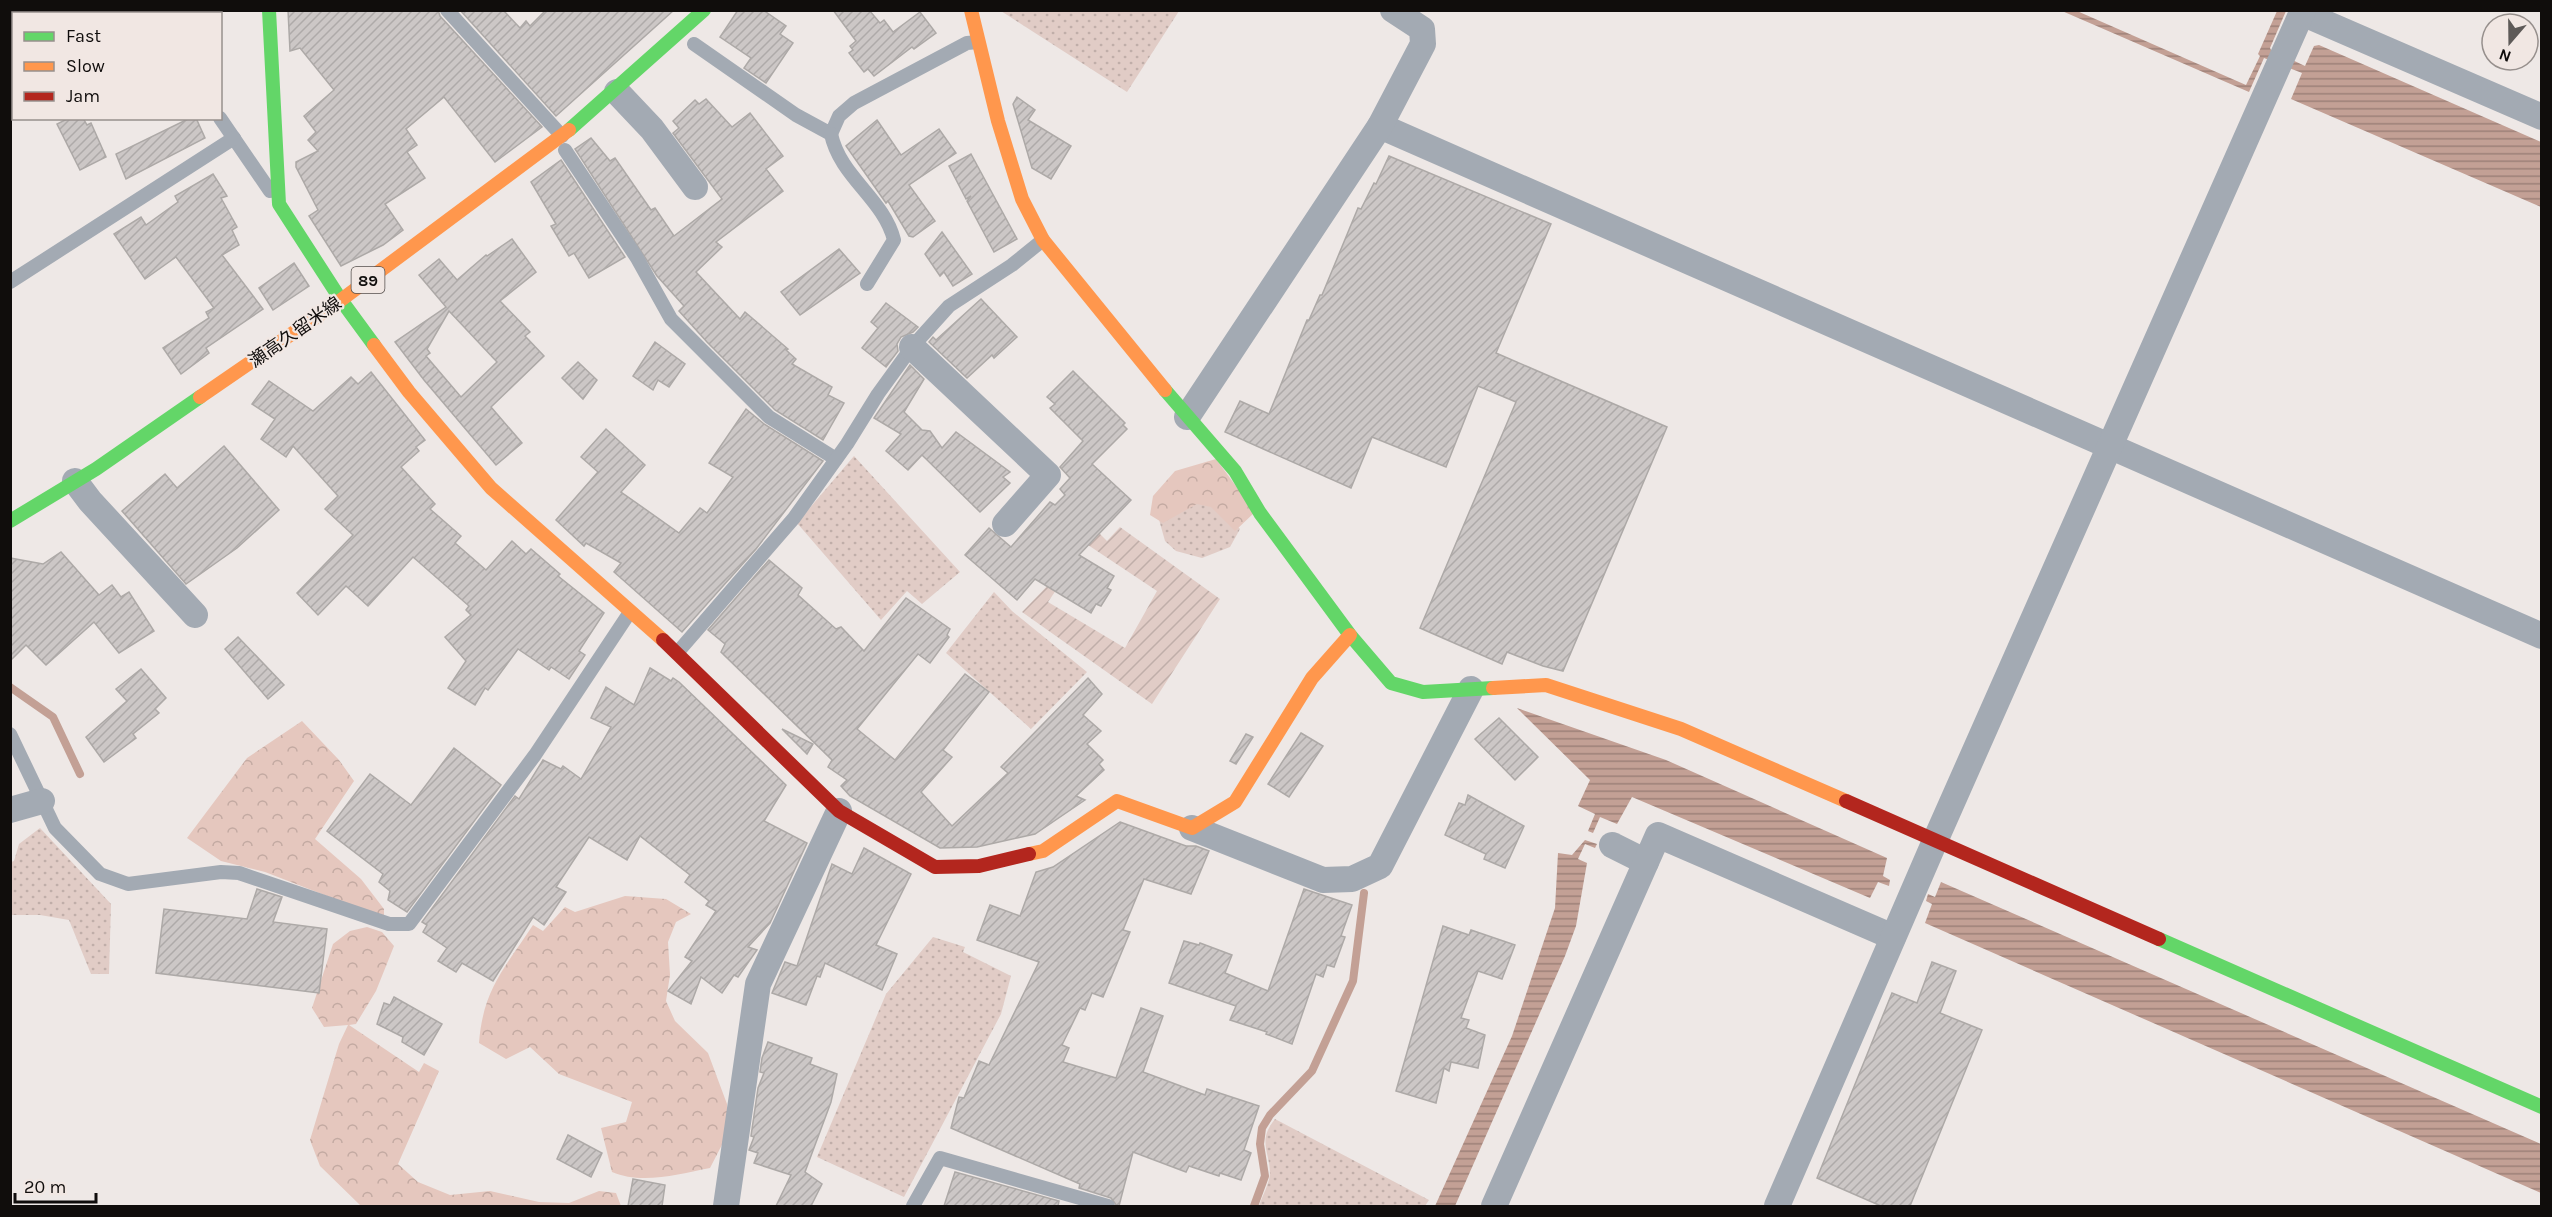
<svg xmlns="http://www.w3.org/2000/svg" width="2552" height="1217" font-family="Karla,'Noto Sans JP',sans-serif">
<defs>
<pattern id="grass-dots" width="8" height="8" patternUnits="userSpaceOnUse" patternTransform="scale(1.5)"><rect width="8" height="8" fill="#e1ccc6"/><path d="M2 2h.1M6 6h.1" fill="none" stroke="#c0aea9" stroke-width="1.8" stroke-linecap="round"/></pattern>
<pattern id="forest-crowns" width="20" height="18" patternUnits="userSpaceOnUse" patternTransform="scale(1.5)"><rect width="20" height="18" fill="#e5c7be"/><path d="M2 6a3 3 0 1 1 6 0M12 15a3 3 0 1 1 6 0" fill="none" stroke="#c3aaa2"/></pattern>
<pattern id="garden-furrows" width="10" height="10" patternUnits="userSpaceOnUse" patternTransform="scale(1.5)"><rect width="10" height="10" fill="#e1ccc6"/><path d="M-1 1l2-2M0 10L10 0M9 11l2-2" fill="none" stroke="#c0aea9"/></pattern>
<pattern id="water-rules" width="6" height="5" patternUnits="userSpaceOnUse" patternTransform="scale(1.5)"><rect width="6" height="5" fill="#c3a095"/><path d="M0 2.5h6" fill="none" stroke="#9d8178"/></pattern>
<pattern id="building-hatch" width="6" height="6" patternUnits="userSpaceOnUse" patternTransform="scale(1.5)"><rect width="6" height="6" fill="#ccc7c6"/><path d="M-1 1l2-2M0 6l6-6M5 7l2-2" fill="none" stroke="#aeaaa9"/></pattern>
</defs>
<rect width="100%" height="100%" fill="#eee8e6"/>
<g fill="url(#grass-dots)">
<polygon points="1001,11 1179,11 1127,92"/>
<polygon points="854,456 960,572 922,604 907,591 881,620 797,523"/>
<polygon points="1196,497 1217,504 1240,529 1230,547 1202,558 1176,551 1165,541 1158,516"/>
<polygon points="994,592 1012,611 1087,672 1031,729 946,653"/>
<polygon points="40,828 111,904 109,974 91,974 69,920 40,915 11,915 11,862 14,861 19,844"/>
<polygon points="933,937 965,947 963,952 1011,976 1001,1014 904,1197 817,1157 886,994"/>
<path d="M1275 1119 1429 1200 1425 1206H1259C1262 1197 1269 1184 1270 1174 1270 1151 1257 1141 1275 1119Z"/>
</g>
<g fill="url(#forest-crowns)">
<polygon points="1216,459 1255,512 1235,531 1211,507 1197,504 1163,523 1150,515 1153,496 1175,471"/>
<polygon points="302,721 339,760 354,781 315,839 361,879 384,909 384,918 265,872 221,861 187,838 247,758"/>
<path d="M625 896 666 899 691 914 676 922 668 942 670 975 666 1001 675 1021 708 1053 727 1104V1135L710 1168C679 1174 642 1185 612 1172L601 1128 626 1122 632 1102 559 1074 530 1047 506 1059 479 1043C483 989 505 968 533 925L543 931 565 907 575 912Z"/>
<polygon points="367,927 382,932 394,946 376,991 356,1024 349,1025 419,1072 424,1063 439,1071 398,1164 418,1182 450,1195 490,1191 539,1202 569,1203 599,1191 616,1193 621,1206 361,1206 320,1166 310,1140 339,1044 348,1025 324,1027 312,1008 333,944 350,931"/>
</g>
<polygon fill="url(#garden-furrows)" points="1120,527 1220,599 1152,704 1022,612 1085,547 1048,602 1125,648 1157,591 1088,545 1099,533 1107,541"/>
<g fill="url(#water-rules)">
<polygon points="2062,11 2077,11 2246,85 2260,56 2258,54 2277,11 2286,11 2270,48 2271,50 2305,66 2314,46 2319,45 2541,142 2541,207 2291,99 2302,73 2264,58 2249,92"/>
<polygon points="1517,708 1666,760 1887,858 1883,876 1890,880 1889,886 1878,882 1870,898 1632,797 1617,824 1600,817 1593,833 1588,831 1595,814 1578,806 1590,780"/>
<polygon points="1585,840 1597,844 1595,848 1585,844 1578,859 1587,863 1576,926 1565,956 1455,1206 1435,1206 1512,1036 1555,908 1558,853 1572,855"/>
<polygon points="1941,882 2541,1144 2541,1193 1925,923 1932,904 1926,901 1928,894 1935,897"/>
</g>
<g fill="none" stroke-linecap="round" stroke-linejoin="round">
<g stroke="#c3a095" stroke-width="8">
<polyline points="10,687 53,717 80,774"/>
<polyline points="1254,1206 1265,1176 1260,1144 1262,1128 1270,1115 1312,1071 1353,981 1364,893"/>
</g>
</g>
<g fill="url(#building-hatch)" stroke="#ada9a7" stroke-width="1.5" fill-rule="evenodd">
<polygon points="288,10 438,10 440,16 542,127 495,162 444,97 406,129 417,145 407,152 425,178 385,204 403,230 383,245 341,266 309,216 318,210 296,167 296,162 318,151 308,140 316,132 304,116 334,90 300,48 290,51"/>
<polygon points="460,10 503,10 520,28 526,21 530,26 546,10 674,10 556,116"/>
<polygon points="738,10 763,10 786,26 780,34 793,43 766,83 744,68 751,58 720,37"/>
<polygon points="833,10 869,10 880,23 884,20 893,32 920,12 936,33 914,49 912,47 874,76 868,69 864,72 849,53 853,50 850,46 856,41"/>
<polygon points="1017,97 1035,110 1028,120 1071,146 1051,179 1032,168 1013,104"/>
<polygon points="706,99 732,127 750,113 783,156 766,169 783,191 716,242 722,247 696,272 740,319 745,312 788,349 786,350 796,359 792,364 832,387 828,395 844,403 823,440 775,410 707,342 679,311 684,306 657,276 575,149 591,138 610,161 615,158 651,210 655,208 674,236 722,199 673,133 679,128 673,121 695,100 699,104"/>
<polygon points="69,118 83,118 87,125 91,123 106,157 80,170 57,124"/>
<polygon points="190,118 196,118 205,138 126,179 116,154"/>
<polygon points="877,120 901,155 939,129 956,153 909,185 935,221 913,237 909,236 888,201 886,203 846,146"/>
<polygon points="971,154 1017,239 994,252 967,201 971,196 966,199 949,166"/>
<polygon points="1389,156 1551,224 1496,353 1667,427 1563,671 1543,666 1507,652 1502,664 1420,628 1516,402 1478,386 1446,467 1372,437 1351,488 1225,432 1240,401 1269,414 1307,320 1309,320 1320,295 1322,295 1358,208 1361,209 1374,183 1376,184"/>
<polygon points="561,160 625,257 589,278 574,253 569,256 551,226 556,224 531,182"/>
<polygon points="213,174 227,196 221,198 237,227 232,230 239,245 222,255 263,309 206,348 209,353 181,374 163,348 209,318 206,312 214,308 176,257 145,279 114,234 141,217 146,225 178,202 175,196"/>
<polygon points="942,232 972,274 953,286 944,272 940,276 925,254"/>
<path d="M512 239 536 272 500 301 530 332 525 336 544 356 491 407 522 443 496 465 424 380 395 342 446 307 419 275 439 259 457 280 486 255 487 256ZM449 311 497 362 461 397 426 356 430 353 427 349Z"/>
<polygon points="839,249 860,273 800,315 781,292"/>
<polygon points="294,263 309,286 273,310 259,288"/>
<polygon points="981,299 1017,337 994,358 992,355 967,378 929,342 933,337 936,340"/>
<polygon points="886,303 918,327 913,332 901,337 897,344 898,351 886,367 862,348 878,328 871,322"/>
<polygon points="655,342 685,364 669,387 658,380 653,390 633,376"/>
<polygon points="578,362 597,380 583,399 562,378"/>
<polygon points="910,365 924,379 904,412 922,430 930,431 942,448 956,432 1010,472 1003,477 1010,483 980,512 922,455 908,470 886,451 901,434 874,418"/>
<polygon points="1073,371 1125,423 1123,425 1127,429 1092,464 1131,500 1079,555 1114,576 1107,588 1111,590 1101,606 1096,604 1091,613 1035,579 1017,600 965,555 989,528 1011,547 1050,502 1055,505 1065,495 1060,489 1070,478 1060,467 1083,441 1050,408 1055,404 1047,397"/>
<polygon points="371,372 425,440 416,447 419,451 401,467 435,504 430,509 461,536 455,543 486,570 512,541 526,554 531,549 560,574 558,576 604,613 579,651 585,655 569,679 551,667 549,670 518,649 488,690 485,688 475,705 448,688 466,661 445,637 471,615 466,610 469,606 413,557 368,606 346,586 318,615 297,593 353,535 325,509 338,496 293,446 286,457 261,439 275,419 252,404 269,381 313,411 351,377 358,384"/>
<polygon points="746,409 764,424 823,461 756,549 682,632 614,572 621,563 586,543 584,546 556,520 598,472 581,457 606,429 645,465 621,492 679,533 700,508 707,513 733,477 709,463"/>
<polygon points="224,446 279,510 237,548 186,584 122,511 165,474 177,488"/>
<polygon points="61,552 99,595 112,585 121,597 129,592 154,631 119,653 94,622 46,665 26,645 10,661 10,558 43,564"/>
<polygon points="769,560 802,588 798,595 836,629 841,627 864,651 906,598 950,629 947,635 949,637 930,663 918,654 857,729 895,760 965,674 989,692 943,750 952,757 921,792 952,826 1008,773 1001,767 1088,678 1102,694 1083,715 1101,731 1087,744 1103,760 1099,764 1104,770 1076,796 1085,800 1035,834 977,847 940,848 850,796 841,786 847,780 828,767 832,760 721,652 725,644 708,630"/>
<polygon points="238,637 284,685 268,699 225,649"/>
<polygon points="650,668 671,681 673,678 679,682 786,785 764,821 807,843 770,923 748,947 757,950 738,977 734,975 722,993 701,977 691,1004 668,991 692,961 685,957 716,911 706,905 709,901 685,882 690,875 640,836 627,860 589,837 556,887 566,892 544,925 533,917 493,981 462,963 456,972 438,961 447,948 423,932 427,925 422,922 515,796 519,799 543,760 561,769 563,766 581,779 611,727 591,718 606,687 634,705"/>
<polygon points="141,669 166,698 155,709 159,713 133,734 136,738 104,762 86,737 127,701 116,689"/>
<polygon points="1499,718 1538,757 1515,780 1475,739"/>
<polygon points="782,729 813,744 807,754"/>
<polygon points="1301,733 1323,746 1289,797 1268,784"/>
<polygon points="1246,734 1253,737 1236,764 1230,761"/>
<polygon points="454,748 501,785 407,912 388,900 390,891 379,882 383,874 327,831 370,774 411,805"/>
<polygon points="1468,795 1524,826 1505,868 1484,859 1486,854 1445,835 1459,803 1465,805"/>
<polygon points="1120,822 1186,846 1196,846 1209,851 1191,894 1144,879 1123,930 1130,932 1103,997 1092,993 1085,1010 1080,1008 1062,1045 1069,1048 1063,1062 1116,1078 1141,1008 1163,1016 1143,1072 1205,1095 1207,1089 1259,1106 1244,1150 1251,1153 1241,1180 1220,1173 1219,1176 1189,1166 1186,1172 1133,1152 1119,1206 1117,1206 1111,1198 1079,1188 1080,1184 951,1128 959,1097 964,1098 979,1061 989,1065 1039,962 977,940 990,905 1020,916 1036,872 1053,867"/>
<polygon points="864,848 911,874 876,945 897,954 882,990 825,963 820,977 817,976 806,1005 772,993 785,962 797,966 832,864 852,874"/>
<polygon points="257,889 282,897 273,922 327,929 319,993 156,973 164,909 247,919"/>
<polygon points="1304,889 1352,905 1341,936 1345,937 1334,967 1327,965 1323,977 1316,974 1292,1044 1266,1034 1267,1032 1230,1020 1236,1006 1169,983 1184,941 1199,945 1200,943 1232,955 1225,973 1268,991"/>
<polygon points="1443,926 1469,935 1471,930 1515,945 1502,979 1478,971 1461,1018 1469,1020 1466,1028 1485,1035 1478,1068 1451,1062 1449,1071 1444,1068 1436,1103 1396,1091"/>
<polygon points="1932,962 1956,971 1940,1013 1982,1030 1910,1206 1881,1206 1817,1178 1892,993 1917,1003"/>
<polygon points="394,997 442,1024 424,1055 402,1042 403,1037 377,1024 384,1003 390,1005"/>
<polygon points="768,1042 812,1058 810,1064 837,1074 831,1102 805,1172 822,1184 811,1206 776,1206 791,1175 754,1163 758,1153 749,1150 754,1137 751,1136 758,1088 764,1073 760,1072 762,1058"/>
<polygon points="568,1135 602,1153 591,1177 557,1159"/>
<polygon points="955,1172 1059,1201 1058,1206 944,1206"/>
<polygon points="633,1179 665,1185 662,1206 628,1206"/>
</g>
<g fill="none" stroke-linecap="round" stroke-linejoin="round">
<g stroke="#a3aab3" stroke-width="14">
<polyline points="176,10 178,14"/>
<polyline points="447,10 562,136"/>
<polyline points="694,44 796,115 831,134 839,116 854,103 967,43 978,42"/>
<polyline points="220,118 270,191"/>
<path d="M831 134C840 177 884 199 894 240L867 284"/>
<polyline points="565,150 637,258 671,319 769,417 836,459"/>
<polyline points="10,282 234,138"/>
<polyline points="677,653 794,518 847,444 878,394 912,347 949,306 1012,265 1043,240"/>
<polyline points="10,734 55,828 100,874 128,884 221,872 239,873 389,924 409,924 535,755 630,612"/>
<polyline points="913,1206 940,1158 1108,1206"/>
</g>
<g stroke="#a3aab3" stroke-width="26">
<polyline points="2302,13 2542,117"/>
<polyline points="617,92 652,129 695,187"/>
<polyline points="1380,126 2542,636"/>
<polyline points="912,347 1048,475 1005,524"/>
<polyline points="1187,417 1380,126 1423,44 1422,29 1393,10"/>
<polyline points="75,481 90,501 195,615"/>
<polyline points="10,810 42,801"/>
<polyline points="1192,828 1323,880 1352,879 1380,866 1471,689"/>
<polyline points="1612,845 1646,862"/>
<polyline points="726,1206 758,984 839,811"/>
<polyline points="1494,1206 1658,835 1893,937"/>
<polyline points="1777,1206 1935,841 2303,10"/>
</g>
<g stroke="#63d668" stroke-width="14">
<polyline points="269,10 279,204 341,300 374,345"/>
<polyline points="569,130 704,10"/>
<polyline points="1165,390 1235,471 1260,513 1350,635 1391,683 1423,692 1493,688"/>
<polyline points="10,521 96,469 200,397"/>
<polyline points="2159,939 2542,1107"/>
</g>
<g stroke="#ff974d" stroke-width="14">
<polyline points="971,10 998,121 1022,199 1043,240 1165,390"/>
<polyline points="374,345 409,392 491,488 663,640"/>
<polyline points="200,397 341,300 569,130"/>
<polyline points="1493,688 1546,685 1681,729 1846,801"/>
<polyline points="1029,854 1043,851 1117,801 1192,828 1235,802 1312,678 1350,635"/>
</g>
<g stroke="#b3261e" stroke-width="14">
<polyline points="663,640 839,811 935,867 979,866 1029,854"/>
<polyline points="1846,801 2159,939"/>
</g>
</g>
<g text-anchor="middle" stroke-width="4.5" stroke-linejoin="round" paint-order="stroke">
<rect fill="#f1e7e3" stroke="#544e4c" stroke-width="1.5" x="351.5" y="267" width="33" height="26" rx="4.5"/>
<g font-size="16" font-weight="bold" fill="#100d0c">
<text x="368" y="286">89</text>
</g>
<g font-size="18" fill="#100d0c" stroke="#f1e7e3">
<text transform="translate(295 332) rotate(-35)" y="6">瀬高久留米線</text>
</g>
</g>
<rect width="2552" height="1217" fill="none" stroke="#100d0c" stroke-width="24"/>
<rect x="12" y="12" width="210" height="108" fill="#f1e7e3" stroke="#97908d" stroke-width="1.5"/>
<rect x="24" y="32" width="30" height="9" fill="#63d668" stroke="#97908d" stroke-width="1.5"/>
<text x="66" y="42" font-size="18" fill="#100d0c">Fast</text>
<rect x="24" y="62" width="30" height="9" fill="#ff974d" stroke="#97908d" stroke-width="1.5"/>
<text x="66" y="72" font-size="18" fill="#100d0c">Slow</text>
<rect x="24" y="92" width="30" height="9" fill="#b3261e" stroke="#97908d" stroke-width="1.5"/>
<text x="66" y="102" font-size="18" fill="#100d0c">Jam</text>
<g transform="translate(2510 42) rotate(200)"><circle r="28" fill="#f1e7e3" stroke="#97908d" stroke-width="1.5"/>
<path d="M0-4.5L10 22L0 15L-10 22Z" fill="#5e5a58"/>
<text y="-9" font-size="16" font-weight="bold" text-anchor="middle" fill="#100d0c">N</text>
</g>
<path d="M15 1193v9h81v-9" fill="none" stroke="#100d0c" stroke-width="3"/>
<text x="24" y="1193" font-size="18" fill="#100d0c" stroke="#f1e7e3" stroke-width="4.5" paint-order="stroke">20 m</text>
</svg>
